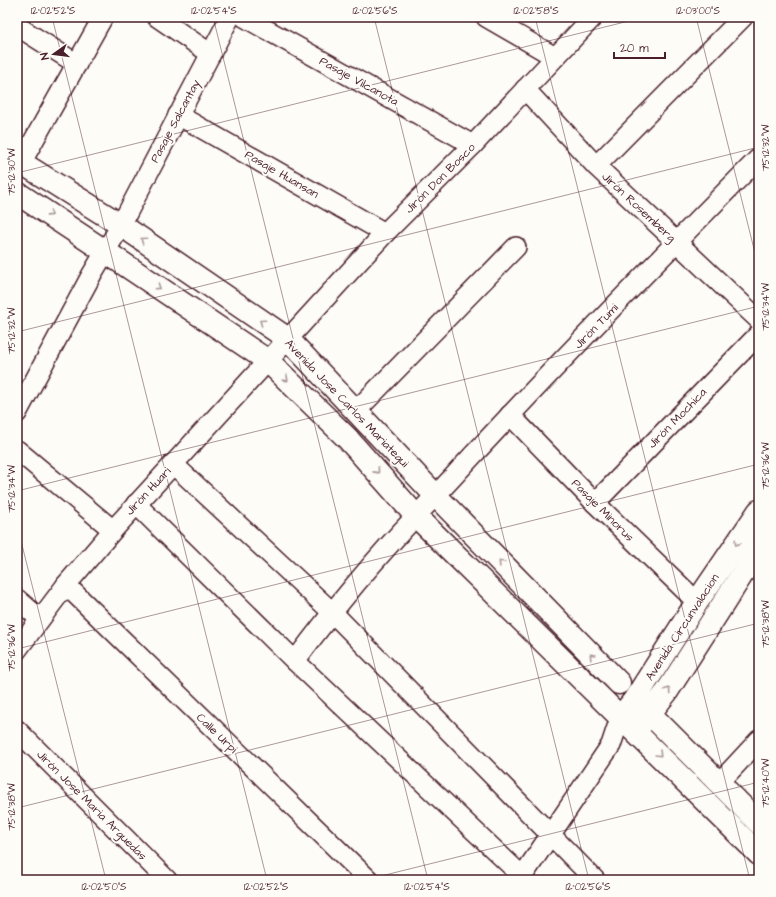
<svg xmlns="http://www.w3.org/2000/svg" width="776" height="897" font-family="'Architects Daughter',sans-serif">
<rect width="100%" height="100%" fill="#fdfcf7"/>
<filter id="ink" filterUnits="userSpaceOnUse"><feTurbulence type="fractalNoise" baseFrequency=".025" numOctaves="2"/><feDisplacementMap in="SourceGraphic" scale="8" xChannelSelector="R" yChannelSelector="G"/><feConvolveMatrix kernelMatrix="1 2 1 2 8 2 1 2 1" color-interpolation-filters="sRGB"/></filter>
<g filter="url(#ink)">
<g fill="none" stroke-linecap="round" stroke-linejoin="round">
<defs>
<g id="minor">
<polyline points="157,17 211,54"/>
<polyline points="244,17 473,145"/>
<polyline points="486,17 555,57"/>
<polyline points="17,26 77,64"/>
<polyline points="525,89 596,166 759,320"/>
<polyline points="178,115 385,233"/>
<polyline points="596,166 743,17"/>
<polyline points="17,168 21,163 103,17"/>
<polyline points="356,411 516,247"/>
<polyline points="17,413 92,274 121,225 230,17"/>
<polyline points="510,415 595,503 697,602"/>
<polyline points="17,450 113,530"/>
<polyline points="173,464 332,612 595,880"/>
<polyline points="595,503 759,334"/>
<polyline points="136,504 295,661 523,877"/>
<polyline points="66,585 369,880"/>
<polyline points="17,599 40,619"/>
<polyline points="17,650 66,585 113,530 385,233 473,145 593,17"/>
<path d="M295 661C333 610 373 561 416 516 431 500 447 484 461 468 558 363 658 260 759 158"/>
<polyline points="17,730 167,880"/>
<polyline points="719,783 759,740"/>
<polyline points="520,880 611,745 620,718"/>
</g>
<g id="tertiary">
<polyline points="623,714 635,699 697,602 759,511"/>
<polyline points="637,729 666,693 759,548"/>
</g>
<g id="secondary">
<polyline points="17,160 121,225 288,339 436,496 619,683"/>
<polyline points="17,193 106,252 268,361 347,438 416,516 759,854"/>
<polyline points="635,699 759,823"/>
</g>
</defs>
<use href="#minor" stroke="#4a1f2b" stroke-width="22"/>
<use href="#tertiary" stroke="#4a1f2b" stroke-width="25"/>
<use href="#secondary" stroke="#4a1f2b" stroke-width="25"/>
<use href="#minor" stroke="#fdfcf7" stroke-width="19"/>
<use href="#tertiary" stroke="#fdfcf7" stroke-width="22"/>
<use href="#secondary" stroke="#fdfcf7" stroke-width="22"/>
</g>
<defs><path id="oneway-chevron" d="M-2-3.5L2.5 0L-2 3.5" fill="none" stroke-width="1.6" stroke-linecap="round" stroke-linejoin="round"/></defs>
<g stroke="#ac999b">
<use href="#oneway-chevron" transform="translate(50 214) rotate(33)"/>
<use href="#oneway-chevron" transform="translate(143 240) rotate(-145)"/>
<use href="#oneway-chevron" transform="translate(158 287) rotate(34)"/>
<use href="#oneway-chevron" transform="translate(262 322) rotate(-145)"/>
<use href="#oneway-chevron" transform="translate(286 379) rotate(44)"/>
<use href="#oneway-chevron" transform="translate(377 471) rotate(48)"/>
<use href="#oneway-chevron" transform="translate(737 543) rotate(124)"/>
<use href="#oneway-chevron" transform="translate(501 563) rotate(-134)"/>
<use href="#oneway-chevron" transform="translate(592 656) rotate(-134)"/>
<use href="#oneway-chevron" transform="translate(668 690) rotate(-56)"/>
<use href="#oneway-chevron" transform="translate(659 754) rotate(45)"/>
</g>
</g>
<path fill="none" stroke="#4a1f2b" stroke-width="1" stroke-opacity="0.45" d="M52 17 267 880M213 17 428 880M374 17 589 880M535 17 750 880M696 17 759 269M17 173 645 17M17 332 759 147M17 491 759 306M17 525 106 880M17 649 759 464M17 808 759 623M365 880 759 782"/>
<g text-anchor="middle" stroke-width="4" stroke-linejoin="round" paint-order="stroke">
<g font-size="12" fill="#4a1f2b" stroke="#fdfcf7">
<text transform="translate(359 81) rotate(29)" y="4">Pasaje Vilcanota</text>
<text transform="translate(175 121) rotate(-62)" y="4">Pasaje Salcantay</text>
<text transform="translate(282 174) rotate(30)" y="4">Pasaje Huansan</text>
<text transform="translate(440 178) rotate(-45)" y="4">Jirón Don Bosco</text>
<text transform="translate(639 207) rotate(43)" y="4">Jirón Rosemberg</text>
<text transform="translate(596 326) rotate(-46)" y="4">Jirón Tumi</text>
<text transform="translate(347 403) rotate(46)" y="4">Avenida Jose Carlos Mariategui</text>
<text transform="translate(677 418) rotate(-46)" y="4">Jirón Mochica</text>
<text transform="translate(148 491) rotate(-47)" y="4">Jirón Huari</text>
<text transform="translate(603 510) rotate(45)" y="4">Pasaje Minorus</text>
<text transform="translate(682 627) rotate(-57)" y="4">Avenida Circunvalacion</text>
<text transform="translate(217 733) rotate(44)" y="4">Calle Urpi</text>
<text transform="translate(92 805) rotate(45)" y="4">Jirón Jose Maria Arguedas</text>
</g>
</g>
<rect width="776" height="897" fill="none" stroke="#fdfcf7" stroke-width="44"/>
<g transform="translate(54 54) rotate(256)" stroke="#fdfcf7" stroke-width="3" paint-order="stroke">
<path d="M0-3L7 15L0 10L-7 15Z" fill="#4a1f2b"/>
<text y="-6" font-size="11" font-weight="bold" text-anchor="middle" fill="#4a1f2b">N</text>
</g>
<path d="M614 52v6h51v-6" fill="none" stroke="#4a1f2b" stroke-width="2"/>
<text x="620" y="52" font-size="12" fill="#4a1f2b" stroke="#fdfcf7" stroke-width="3" paint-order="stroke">20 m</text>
<rect x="22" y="22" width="732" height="853" fill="none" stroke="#4a1f2b" stroke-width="1.5"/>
<g font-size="10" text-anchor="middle" fill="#4a1f2b">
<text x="53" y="14">12°02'52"S</text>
<text x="214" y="14">12°02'54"S</text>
<text x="375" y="14">12°02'56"S</text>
<text x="536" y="14">12°02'58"S</text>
<text x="698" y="14">12°03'00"S</text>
<text transform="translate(765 148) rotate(-90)" y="4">75°12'32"W</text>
<text transform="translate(11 172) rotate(-90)" y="4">75°12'30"W</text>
<text transform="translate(765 307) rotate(-90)" y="4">75°12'34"W</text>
<text transform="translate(11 331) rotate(-90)" y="4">75°12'32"W</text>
<text transform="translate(765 466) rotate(-90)" y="4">75°12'36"W</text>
<text transform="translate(11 489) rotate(-90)" y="4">75°12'34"W</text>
<text transform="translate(765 624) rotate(-90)" y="4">75°12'38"W</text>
<text transform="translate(11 648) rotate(-90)" y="4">75°12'36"W</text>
<text transform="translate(765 783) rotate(-90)" y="4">75°12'40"W</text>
<text transform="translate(11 807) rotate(-90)" y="4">75°12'38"W</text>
<text x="104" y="890">12°02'50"S</text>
<text x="266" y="890">12°02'52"S</text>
<text x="427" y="890">12°02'54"S</text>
<text x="588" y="890">12°02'56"S</text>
</g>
</svg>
